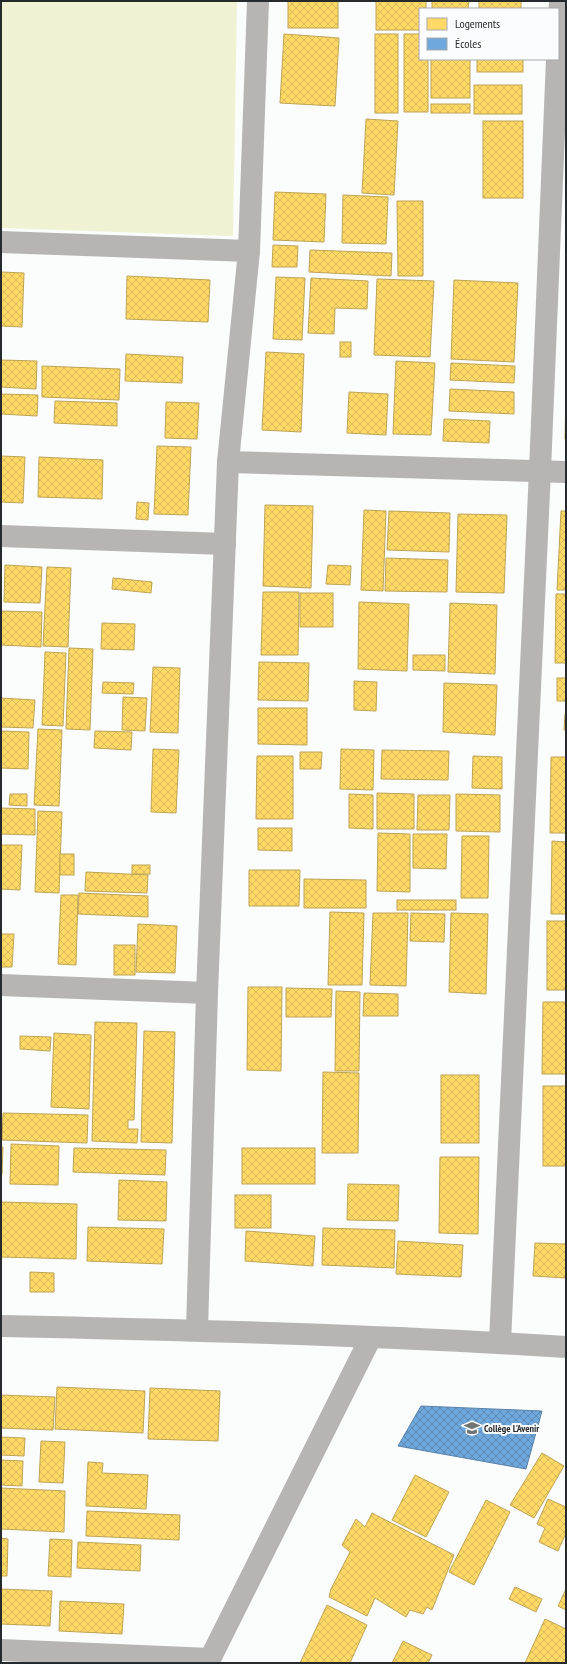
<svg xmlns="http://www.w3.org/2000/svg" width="567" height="1664" font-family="'PT Sans Narrow',sans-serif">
<defs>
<pattern id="homes-cross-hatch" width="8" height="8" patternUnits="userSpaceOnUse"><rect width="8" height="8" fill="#ffd966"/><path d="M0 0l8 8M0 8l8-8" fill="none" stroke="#dbba59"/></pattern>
<pattern id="schools-cross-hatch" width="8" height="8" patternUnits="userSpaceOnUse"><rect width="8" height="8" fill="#6fa8dc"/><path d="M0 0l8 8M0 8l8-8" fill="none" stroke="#5b89b3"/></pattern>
</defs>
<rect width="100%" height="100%" fill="#fbfcfc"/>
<polygon fill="#eff3d3" points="1,1 237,1 233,236 1,228"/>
<g fill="url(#homes-cross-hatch)" stroke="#bea455">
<rect x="288" y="1" width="50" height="27"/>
<polygon points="376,1 426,1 426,9 420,9 420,30 376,30"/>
<polygon points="432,1 469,1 468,9 432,9"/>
<rect x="479" y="1" width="42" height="8"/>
<polygon points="284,34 339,38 335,106 280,103"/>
<rect x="375" y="34" width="23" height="79"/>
<polygon points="404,34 420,34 420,59 428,59 428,112 404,112"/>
<rect x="431" y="59" width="39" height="39"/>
<rect x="477" y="59" width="46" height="13"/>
<rect x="474" y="85" width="48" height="29"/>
<rect x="431" y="104" width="39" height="9"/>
<polygon points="366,119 398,121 394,195 362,193"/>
<rect x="483" y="121" width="40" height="77"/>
<polygon points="275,192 326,194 324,242 273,240"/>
<polygon points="343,195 388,197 386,244 342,243"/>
<polygon points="397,201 423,201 423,276 398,276"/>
<polygon points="273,245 298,246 297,267 272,267"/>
<polygon points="310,250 392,253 391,276 309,272"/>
<polygon points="1,272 24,273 22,327 1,326"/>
<polygon points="127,276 210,280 208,322 126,319"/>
<polygon points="276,277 305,278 302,340 273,339"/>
<polygon points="311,278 368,281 367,309 335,308 334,334 308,333"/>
<polygon points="377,279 434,281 430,357 374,355"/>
<polygon points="454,280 518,283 514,362 451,359"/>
<rect x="340" y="342" width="11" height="15"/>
<polygon points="266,352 304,354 301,432 262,430"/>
<polygon points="126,354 183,357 182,383 125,381"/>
<polygon points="1,360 37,361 36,389 1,387"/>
<polygon points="396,361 435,363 431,435 393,434"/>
<polygon points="451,363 515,366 514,383 450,380"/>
<polygon points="42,366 120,369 119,400 42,397"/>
<polygon points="450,389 514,392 514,414 449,411"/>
<polygon points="566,390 566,439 565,439"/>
<polygon points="349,392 388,394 386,435 347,433"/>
<polygon points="1,394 38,395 37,416 1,414"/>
<polygon points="55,401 117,403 117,426 54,423"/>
<polygon points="166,402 199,403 197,439 165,438"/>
<polygon points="444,419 490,421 489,443 443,441"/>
<polygon points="157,446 191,447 188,515 154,514"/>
<polygon points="1,456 25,457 23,503 1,502"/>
<polygon points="39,457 103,460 102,499 38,497"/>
<polygon points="137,502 149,503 148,520 136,519"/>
<polygon points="265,505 313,506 311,588 263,586"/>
<polygon points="364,510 386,511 383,591 361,590"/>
<polygon points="389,511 450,513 449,552 387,550"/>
<polygon points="561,511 566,511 566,590 557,590"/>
<polygon points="458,514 507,515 504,593 456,592"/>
<polygon points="386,558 448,560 447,592 385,591"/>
<polygon points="5,565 42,567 40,603 4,602"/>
<polygon points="328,565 351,566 350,585 326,584"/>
<polygon points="47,567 71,568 68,647 43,646"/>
<polygon points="113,578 152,582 151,593 112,589"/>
<polygon points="263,592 299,592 298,655 261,655"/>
<rect x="300" y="593" width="33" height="34"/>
<polygon points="556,594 566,594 566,663 555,663"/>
<polygon points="359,602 409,604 407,671 358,669"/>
<polygon points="450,603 497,605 495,674 448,672"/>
<polygon points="1,611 42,612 41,647 1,645"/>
<polygon points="102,623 135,624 134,650 101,649"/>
<polygon points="69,648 93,649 90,730 66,729"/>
<polygon points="45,652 66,653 63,726 42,725"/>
<polygon points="413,655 445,655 445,671 413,670"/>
<polygon points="259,662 309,663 308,701 258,700"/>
<polygon points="153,667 180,668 178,733 150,732"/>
<rect x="557" y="678" width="9" height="23"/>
<polygon points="354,681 377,682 376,711 354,710"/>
<polygon points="103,682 134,683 133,694 102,693"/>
<polygon points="444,683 497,685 495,735 443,732"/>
<polygon points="123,697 147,698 145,731 122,730"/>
<polygon points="1,698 35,700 33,728 1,727"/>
<polygon points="258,708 307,708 307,745 258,744"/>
<polygon points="565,714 566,714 566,730 564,730"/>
<polygon points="38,729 62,730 59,806 34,805"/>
<polygon points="1,731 29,732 28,769 1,768"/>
<polygon points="95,731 132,732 131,750 94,748"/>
<polygon points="153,749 179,750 176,813 151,812"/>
<polygon points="341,749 374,750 373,790 340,789"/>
<polygon points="382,750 449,751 448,780 381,779"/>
<polygon points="300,752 322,752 321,769 300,769"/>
<polygon points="257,756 293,756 293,819 256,819"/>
<polygon points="473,756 502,757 502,789 472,788"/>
<polygon points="551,757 566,757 566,833 550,833"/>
<polygon points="377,793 414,794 414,829 377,829"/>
<polygon points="10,794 27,794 27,806 9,805"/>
<polygon points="349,794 373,795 373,829 349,828"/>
<polygon points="456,794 500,795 500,832 456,831"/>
<polygon points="418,795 450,795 449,830 417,830"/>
<polygon points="1,808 35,809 35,835 1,834"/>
<polygon points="38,811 62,812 59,893 35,892"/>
<polygon points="258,828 292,828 292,851 258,850"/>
<polygon points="378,833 410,834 410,892 377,891"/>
<polygon points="413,834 447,834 446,869 413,868"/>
<polygon points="462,836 489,836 488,898 461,898"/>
<polygon points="552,841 566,842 566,914 551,914"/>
<polygon points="1,845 22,845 20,890 1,889"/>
<rect x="60" y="854" width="14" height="21"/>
<rect x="132" y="865" width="18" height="9"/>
<polygon points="249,870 300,870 299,906 249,906"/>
<polygon points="86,872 148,875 147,893 85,891"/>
<polygon points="304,879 366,880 366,908 304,908"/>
<polygon points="79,893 148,896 148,917 78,914"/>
<polygon points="61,895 78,895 76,965 58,964"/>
<rect x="397" y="900" width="59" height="10"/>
<polygon points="330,912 364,913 362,985 328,985"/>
<polygon points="373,913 408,913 406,986 370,985"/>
<polygon points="411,913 445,914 444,942 410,941"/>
<polygon points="451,913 488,914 486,994 449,992"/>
<rect x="547" y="921" width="19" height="69"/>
<polygon points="138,924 177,926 175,973 136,972"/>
<polygon points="1,934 14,934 12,967 1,967"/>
<rect x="114" y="945" width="21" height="30"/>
<polygon points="248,987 282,987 281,1071 247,1070"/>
<polygon points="286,988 332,989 331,1017 286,1017"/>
<polygon points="336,991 360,992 359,1071 335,1071"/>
<polygon points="364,993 398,994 398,1016 363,1016"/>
<polygon points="543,1002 566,1002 566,1074 542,1074"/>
<polygon points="95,1022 137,1023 134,1120 128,1120 128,1129 138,1129 137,1143 92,1141"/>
<polygon points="144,1031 175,1032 172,1143 141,1142"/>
<polygon points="54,1033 91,1035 89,1109 51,1107"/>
<polygon points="20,1036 51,1037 50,1051 20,1049"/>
<polygon points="323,1072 359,1073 358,1153 322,1153"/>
<rect x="441" y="1075" width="38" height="68"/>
<rect x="543" y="1086" width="23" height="80"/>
<polygon points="3,1113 88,1115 87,1143 2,1140"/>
<polygon points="11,1144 59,1146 58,1185 10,1184"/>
<polygon points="1,1147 3,1147 2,1174 1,1174"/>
<polygon points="74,1148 166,1150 165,1175 73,1172"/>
<rect x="242" y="1148" width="73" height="36"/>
<polygon points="440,1157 479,1157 478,1234 439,1233"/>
<polygon points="119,1180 167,1182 166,1221 118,1220"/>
<polygon points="348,1184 399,1185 398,1221 347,1220"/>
<rect x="235" y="1195" width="36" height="33"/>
<polygon points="1,1202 77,1204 76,1259 1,1257"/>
<polygon points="88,1227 164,1229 162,1264 87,1261"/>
<polygon points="323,1228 395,1230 394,1268 322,1265"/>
<polygon points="246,1231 315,1236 313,1266 245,1261"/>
<polygon points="398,1241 463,1245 461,1277 396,1274"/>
<polygon points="535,1243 566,1244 566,1278 533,1276"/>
<polygon points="30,1272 54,1273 54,1292 30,1292"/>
<polygon points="57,1387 145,1391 143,1433 55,1429"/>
<polygon points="150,1388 220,1391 218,1441 148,1439"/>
<polygon points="1,1395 55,1397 53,1430 1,1428"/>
<polygon points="1,1437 25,1438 24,1456 1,1455"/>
<polygon points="41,1441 65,1442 63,1483 39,1482"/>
<polygon points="542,1453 564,1466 534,1518 510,1505"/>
<polygon points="1,1460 23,1461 22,1486 1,1485"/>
<polygon points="88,1462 103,1463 102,1473 148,1475 146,1509 86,1506"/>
<polygon points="415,1475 449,1492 426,1537 392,1520"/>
<polygon points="1,1488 65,1491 64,1532 1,1529"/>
<polygon points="548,1499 566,1507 566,1533 558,1551 539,1542 545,1528 537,1524"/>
<polygon points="486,1500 510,1512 474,1585 449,1572"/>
<polygon points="87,1511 180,1515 179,1540 86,1536"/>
<polygon points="372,1513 454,1555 432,1610 427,1607 423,1614 410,1610 406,1617 375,1598 367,1616 329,1597 331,1589 350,1552 342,1545 356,1519 365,1527"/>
<polygon points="1,1538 8,1539 7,1576 1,1576"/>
<polygon points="50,1539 72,1540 71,1577 48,1576"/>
<polygon points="78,1542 141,1545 140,1571 77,1568"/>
<polygon points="515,1587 542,1599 536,1612 509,1599"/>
<polygon points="1,1589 52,1591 50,1626 1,1624"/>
<polygon points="566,1589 566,1610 558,1606"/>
<polygon points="60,1601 124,1604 122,1634 59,1631"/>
<polygon points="327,1605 367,1625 350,1663 300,1663"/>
<polygon points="545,1619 566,1629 566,1663 525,1663"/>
<polygon points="403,1641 432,1655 428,1663 392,1663"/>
</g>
<polygon fill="url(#schools-cross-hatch)" stroke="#5982a8" points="421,1406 542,1411 526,1469 398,1446"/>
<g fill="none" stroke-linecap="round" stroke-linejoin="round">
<g stroke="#b6b5b4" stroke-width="22">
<polyline points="558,45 560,1"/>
<polyline points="1,242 249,251"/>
<polyline points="228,462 566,472"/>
<polyline points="1,536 225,544"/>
<polyline points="1,985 207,993"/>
<path d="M1 1326C189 1330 378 1335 566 1347"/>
<polyline points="197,1330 207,993 228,462 249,251 258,1"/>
<polyline points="500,1342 540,470 557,59"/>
<polyline points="1,1650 210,1659"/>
<polyline points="208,1663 371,1337"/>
</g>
</g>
<defs>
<symbol id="school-bare" viewBox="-9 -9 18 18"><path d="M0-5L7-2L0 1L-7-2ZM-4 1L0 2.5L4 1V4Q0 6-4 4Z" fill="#717475" stroke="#fafcfd" stroke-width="2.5" paint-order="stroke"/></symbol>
</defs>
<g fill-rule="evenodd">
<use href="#school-bare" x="461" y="1417" width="22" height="22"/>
</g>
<g text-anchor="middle" stroke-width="4" stroke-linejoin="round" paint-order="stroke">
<g font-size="10" font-weight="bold" fill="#272a2d" stroke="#fafcfd" text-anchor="start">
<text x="484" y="1432">Collège L'Avenir</text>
</g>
</g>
<rect width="567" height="1664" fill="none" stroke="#272a2d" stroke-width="4"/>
<rect x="419" y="8" width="140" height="52" fill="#fafcfd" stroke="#a6a8aa"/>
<rect x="427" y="18" width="20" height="12" fill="#ffd966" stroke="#a6a8aa"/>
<text x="455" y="28" font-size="12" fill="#272a2d">Logements</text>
<rect x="427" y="38" width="20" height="12" fill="#6fa8dc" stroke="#a6a8aa"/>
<text x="455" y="48" font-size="12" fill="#272a2d">Écoles</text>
</svg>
